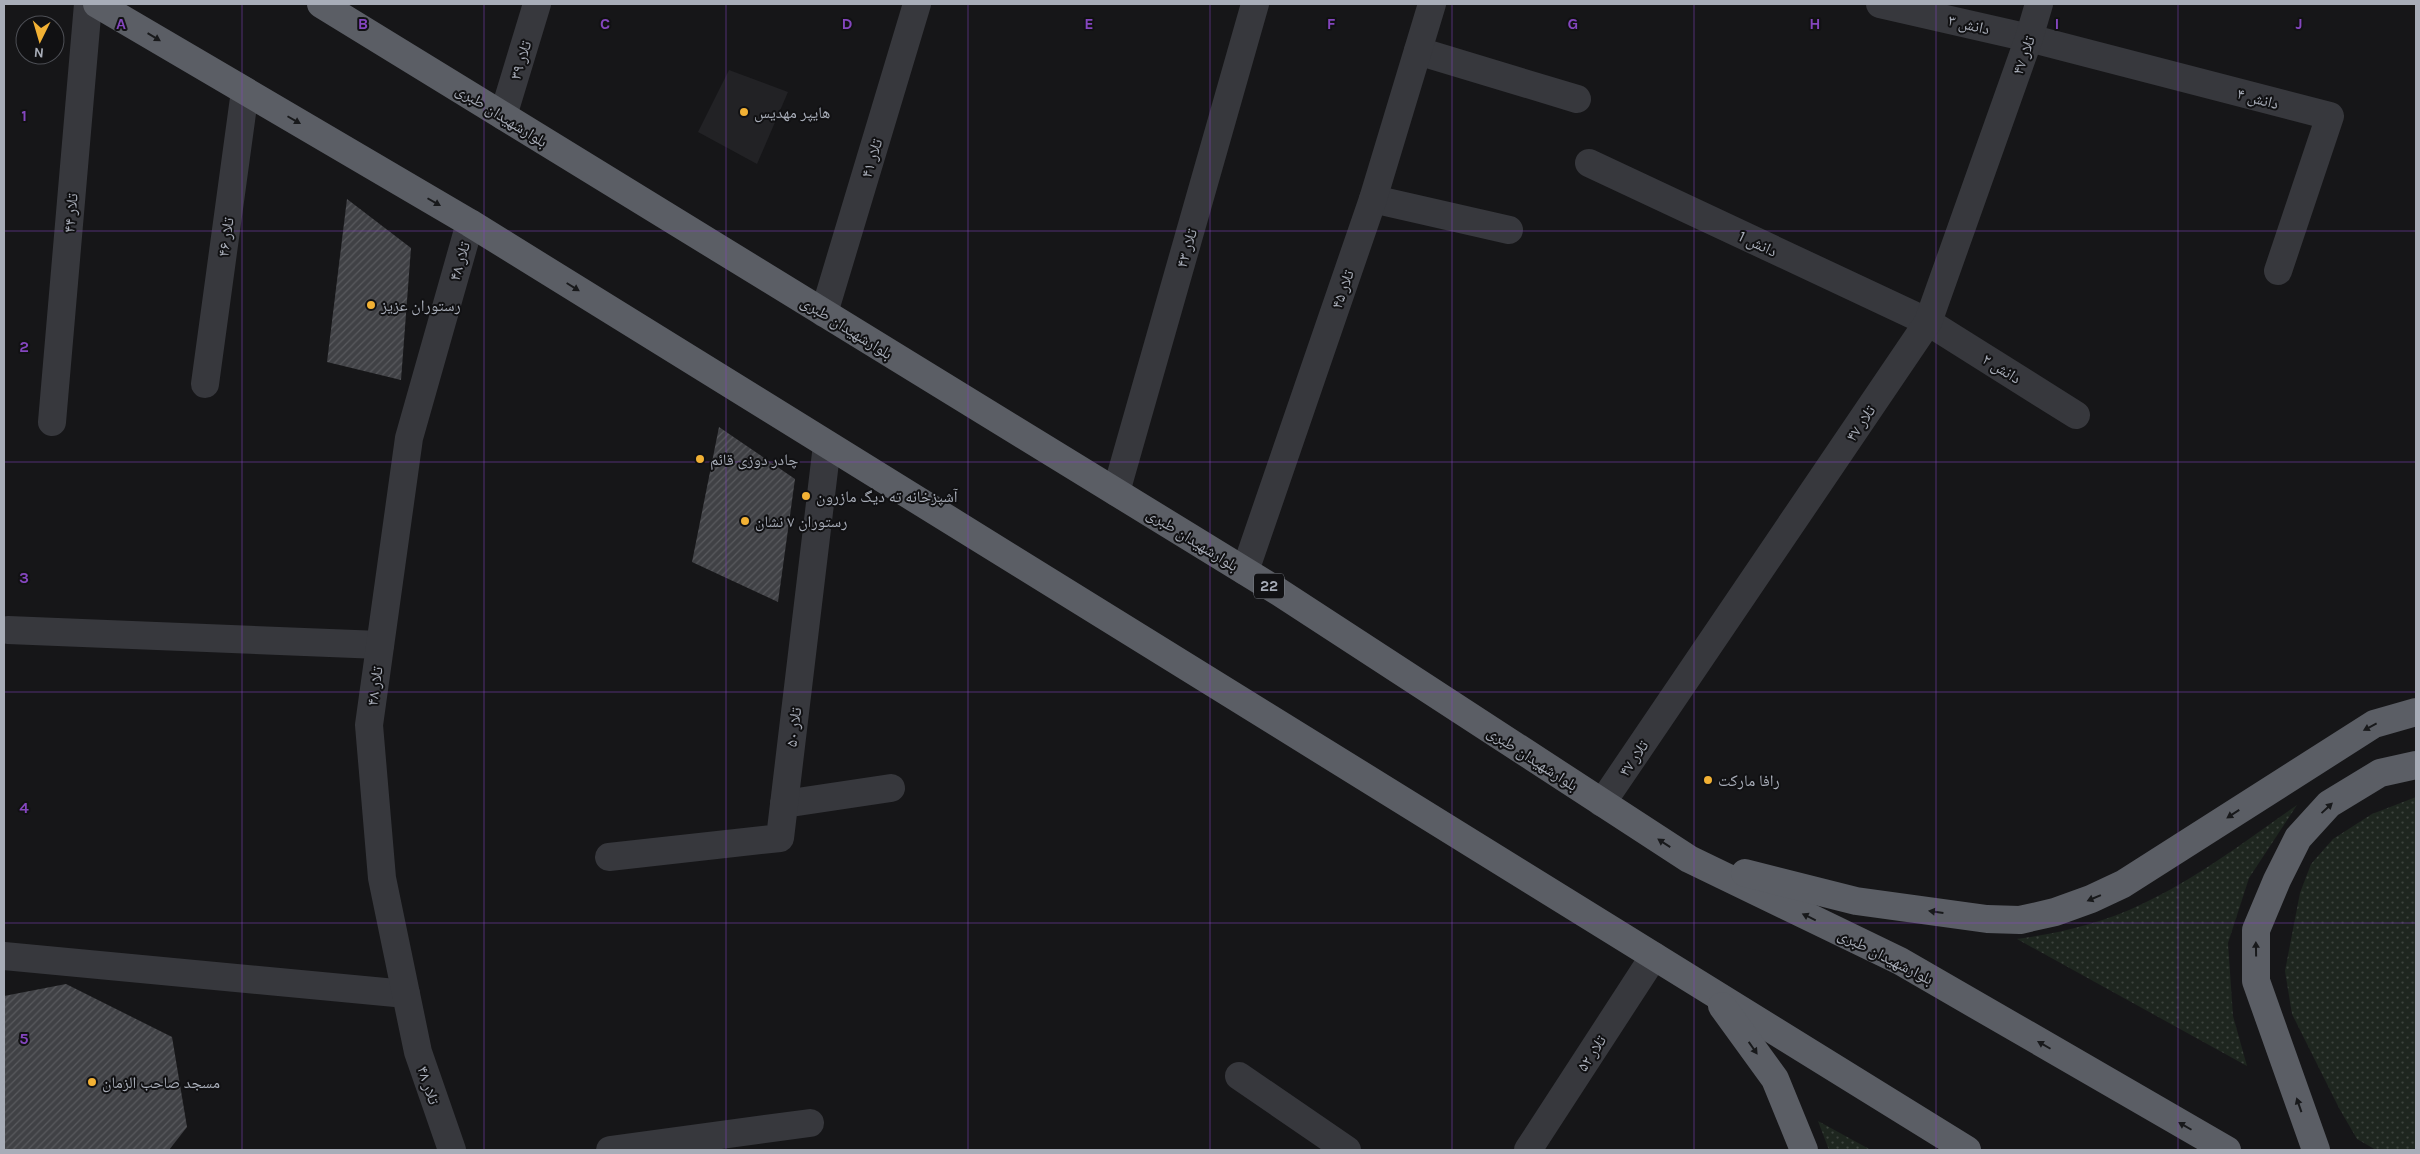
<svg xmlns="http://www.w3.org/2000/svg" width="2420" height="1154" font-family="Karla,'Noto Naskh Arabic',sans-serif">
<defs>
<pattern id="grass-dots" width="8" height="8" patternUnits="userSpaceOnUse" patternTransform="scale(1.25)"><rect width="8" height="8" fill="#1e261f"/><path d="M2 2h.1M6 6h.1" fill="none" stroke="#3c433d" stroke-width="1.8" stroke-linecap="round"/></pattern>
<pattern id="building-hatch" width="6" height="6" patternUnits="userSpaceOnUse" patternTransform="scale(1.25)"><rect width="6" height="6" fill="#404145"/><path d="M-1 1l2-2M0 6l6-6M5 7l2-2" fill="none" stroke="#595a5e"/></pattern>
</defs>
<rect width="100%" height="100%" fill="#161618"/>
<polygon fill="#222225" points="729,70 788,92 757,164 698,132"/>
<g fill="url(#grass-dots)">
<polygon points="2416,797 2416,1150 2376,1150 2357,1139 2339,1108 2292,1014 2285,971 2300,893 2311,864 2333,839 2372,814"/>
<path d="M2297 805 2249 878 2228 943 2233 1016 2247 1066 2017 939C2060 933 2104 923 2142 904 2198 878 2247 840 2297 805Z"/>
<polygon points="1818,1121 1871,1150 1829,1150"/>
</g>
<g fill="url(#building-hatch)">
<polygon points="347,199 411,248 401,380 327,362"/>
<polygon points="719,427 795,479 778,602 692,562"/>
<polygon points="66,984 172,1037 187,1127 169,1150 4,1150 4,996"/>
</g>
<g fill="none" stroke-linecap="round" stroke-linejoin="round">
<g stroke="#37383d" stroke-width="28">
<polyline points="1880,4 2029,38 2330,116 2278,271"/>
<polyline points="1418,51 1577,99"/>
<polyline points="503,116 537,4"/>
<polyline points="1589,163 1928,322 2076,415"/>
<polyline points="1373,199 1509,230"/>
<polyline points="824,313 917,4"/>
<polyline points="205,384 245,91"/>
<polyline points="52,422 88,4"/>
<polyline points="1116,492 1255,4"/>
<polyline points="1245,571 1373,199 1432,4"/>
<polyline points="8,630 380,645"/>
<polyline points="1602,803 1928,322 2029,38 2039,4"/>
<polyline points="784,804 891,788"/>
<polyline points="609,857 780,838 827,445"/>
<polyline points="4,956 406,994"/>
<polyline points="1239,1076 1347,1150"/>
<polyline points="452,1150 418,1052 382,878 369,725 409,438 470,223"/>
<polyline points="610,1150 810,1123"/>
<polyline points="1528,1150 1654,956"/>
</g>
<g stroke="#5b5e65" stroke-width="28">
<polyline points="97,4 470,223 1967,1150"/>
<polyline points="321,4 1279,592 1689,859 1900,961 2227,1150"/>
<polyline points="1745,873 1856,901 1987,919 2020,920 2055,912 2091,899 2123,884 2374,724 2416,712"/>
<polyline points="1722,1006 1775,1079 1804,1150"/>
<polyline points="2316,1150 2256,981 2256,930 2277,880 2298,838 2329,804 2380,773 2416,765"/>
</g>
</g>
<defs><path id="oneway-solid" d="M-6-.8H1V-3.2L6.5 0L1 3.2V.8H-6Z" transform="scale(1.25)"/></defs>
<g fill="#18191b">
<use href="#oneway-solid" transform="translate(154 37) rotate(31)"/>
<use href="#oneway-solid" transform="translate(294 120) rotate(30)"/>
<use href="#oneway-solid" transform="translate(434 202) rotate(30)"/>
<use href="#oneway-solid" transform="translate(573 287) rotate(32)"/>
<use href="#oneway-solid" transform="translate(2370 727) rotate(152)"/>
<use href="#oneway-solid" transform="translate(2327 808) rotate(-43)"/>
<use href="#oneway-solid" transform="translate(2233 814) rotate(147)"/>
<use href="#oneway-solid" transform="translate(1664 843) rotate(-147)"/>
<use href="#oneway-solid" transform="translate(2094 898) rotate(157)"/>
<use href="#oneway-solid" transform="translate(1936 912) rotate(-172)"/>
<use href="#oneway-solid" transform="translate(1809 917) rotate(-154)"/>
<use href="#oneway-solid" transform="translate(2256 949) rotate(-91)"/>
<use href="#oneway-solid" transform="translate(2044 1045) rotate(-150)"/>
<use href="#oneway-solid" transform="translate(1753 1048) rotate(55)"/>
<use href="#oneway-solid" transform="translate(2299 1105) rotate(-109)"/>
<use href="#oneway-solid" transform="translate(2185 1126) rotate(-150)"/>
</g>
<path fill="none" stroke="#8446be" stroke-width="1" stroke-opacity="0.55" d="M242 4V1150M484 4V1150M726 4V1150M968 4V1150M1210 4V1150M1452 4V1150M1694 4V1150M1936 4V1150M2178 4V1150M4 231H2416M4 462H2416M4 692H2416M4 923H2416"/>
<g fill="#f2b134" stroke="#111113" stroke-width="2">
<circle cx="744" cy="112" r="5"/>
<circle cx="371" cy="305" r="5"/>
<circle cx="700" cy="459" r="5"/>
<circle cx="806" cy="496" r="5"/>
<circle cx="745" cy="521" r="5"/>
<circle cx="1708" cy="780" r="5"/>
<circle cx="92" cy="1082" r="5"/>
</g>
<g text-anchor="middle" stroke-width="4" stroke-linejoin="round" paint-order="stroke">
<rect fill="#111113" stroke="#7b7e86" stroke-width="1" x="1254" y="573.5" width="30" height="25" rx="4"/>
<g font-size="15" font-weight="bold" fill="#a8adb8">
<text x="1269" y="591">22</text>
</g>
<g font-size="16" fill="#a8adb8" stroke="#111113">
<text transform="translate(1969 24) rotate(13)" y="6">دانش ۳</text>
<text transform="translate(2023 55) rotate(-71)" y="6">تلار ۴۷</text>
<text transform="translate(520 60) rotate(-73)" y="6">تلار ۳۹</text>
<text transform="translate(2258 98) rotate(15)" y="6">دانش ۴</text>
<text transform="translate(502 115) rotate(32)" y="6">بلوارشهیدان طبری</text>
<text transform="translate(871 158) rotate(-73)" y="6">تلار ۴۱</text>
<text transform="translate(70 213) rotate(-85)" y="6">تلار ۴۴</text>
<text transform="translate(225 237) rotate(-82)" y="6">تلار ۴۶</text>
<text transform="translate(1758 243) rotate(25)" y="6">دانش 1</text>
<text transform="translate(1186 248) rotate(-74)" y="6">تلار ۴۳</text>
<text transform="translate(459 261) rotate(-74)" y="6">تلار ۴۸</text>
<text transform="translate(1342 289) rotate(-71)" y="6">تلار ۴۵</text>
<text transform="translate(847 327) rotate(32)" y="6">بلوارشهیدان طبری</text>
<text transform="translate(2002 368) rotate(32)" y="6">دانش ۲</text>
<text transform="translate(1860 423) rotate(-56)" y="6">تلار ۴۷</text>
<text transform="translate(1193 539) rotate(32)" y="6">بلوارشهیدان طبری</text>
<text transform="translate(374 686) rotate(-82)" y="6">تلار ۴۸</text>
<text transform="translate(793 727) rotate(-83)" y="6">تلار ۵۰</text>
<text transform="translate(1533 758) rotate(33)" y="6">بلوارشهیدان طبری</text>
<text transform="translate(1633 758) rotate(-56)" y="6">تلار ۴۷</text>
<text transform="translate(1886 956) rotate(27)" y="6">بلوارشهیدان طبری</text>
<text transform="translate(1591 1053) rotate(-57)" y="6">تلار ۵۲</text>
<text transform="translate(429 1085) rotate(71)" y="6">تلار ۴۸</text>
</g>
<g font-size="16" fill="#a8adb8" stroke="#111113" text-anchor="start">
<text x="754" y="118">هایپر مهدیس</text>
<text x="381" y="311">رستوران عزیز</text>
<text x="710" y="465">چادر دوزی قائم</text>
<text x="816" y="502">آشپزخانه ته دیگ مازرون</text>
<text x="755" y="527">رستوران ۷ نشان</text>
<text x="1718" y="786">رافا مارکت</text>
<text x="102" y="1088">مسجد صاحب الزمان</text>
</g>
</g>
<g font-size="16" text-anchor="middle" font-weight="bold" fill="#8446be" stroke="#111113" stroke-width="4" stroke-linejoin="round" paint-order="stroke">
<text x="121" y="29">A</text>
<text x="363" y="29">B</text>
<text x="605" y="29">C</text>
<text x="847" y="29">D</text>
<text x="1089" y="29">E</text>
<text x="1331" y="29">F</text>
<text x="1573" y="29">G</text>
<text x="1815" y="29">H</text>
<text x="2057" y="29">I</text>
<text x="2299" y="29">J</text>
<text x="24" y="121">1</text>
<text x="24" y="352">2</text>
<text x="24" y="583">3</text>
<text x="24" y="813">4</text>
<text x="24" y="1044">5</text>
</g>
<rect width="2420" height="1154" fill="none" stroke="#a8adb8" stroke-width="10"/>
<g transform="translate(40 40) rotate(185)"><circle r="24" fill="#111113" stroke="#4d4f55"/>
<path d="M0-4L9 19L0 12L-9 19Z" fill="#f2b134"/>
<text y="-8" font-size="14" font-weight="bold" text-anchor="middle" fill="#a8adb8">N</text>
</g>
</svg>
